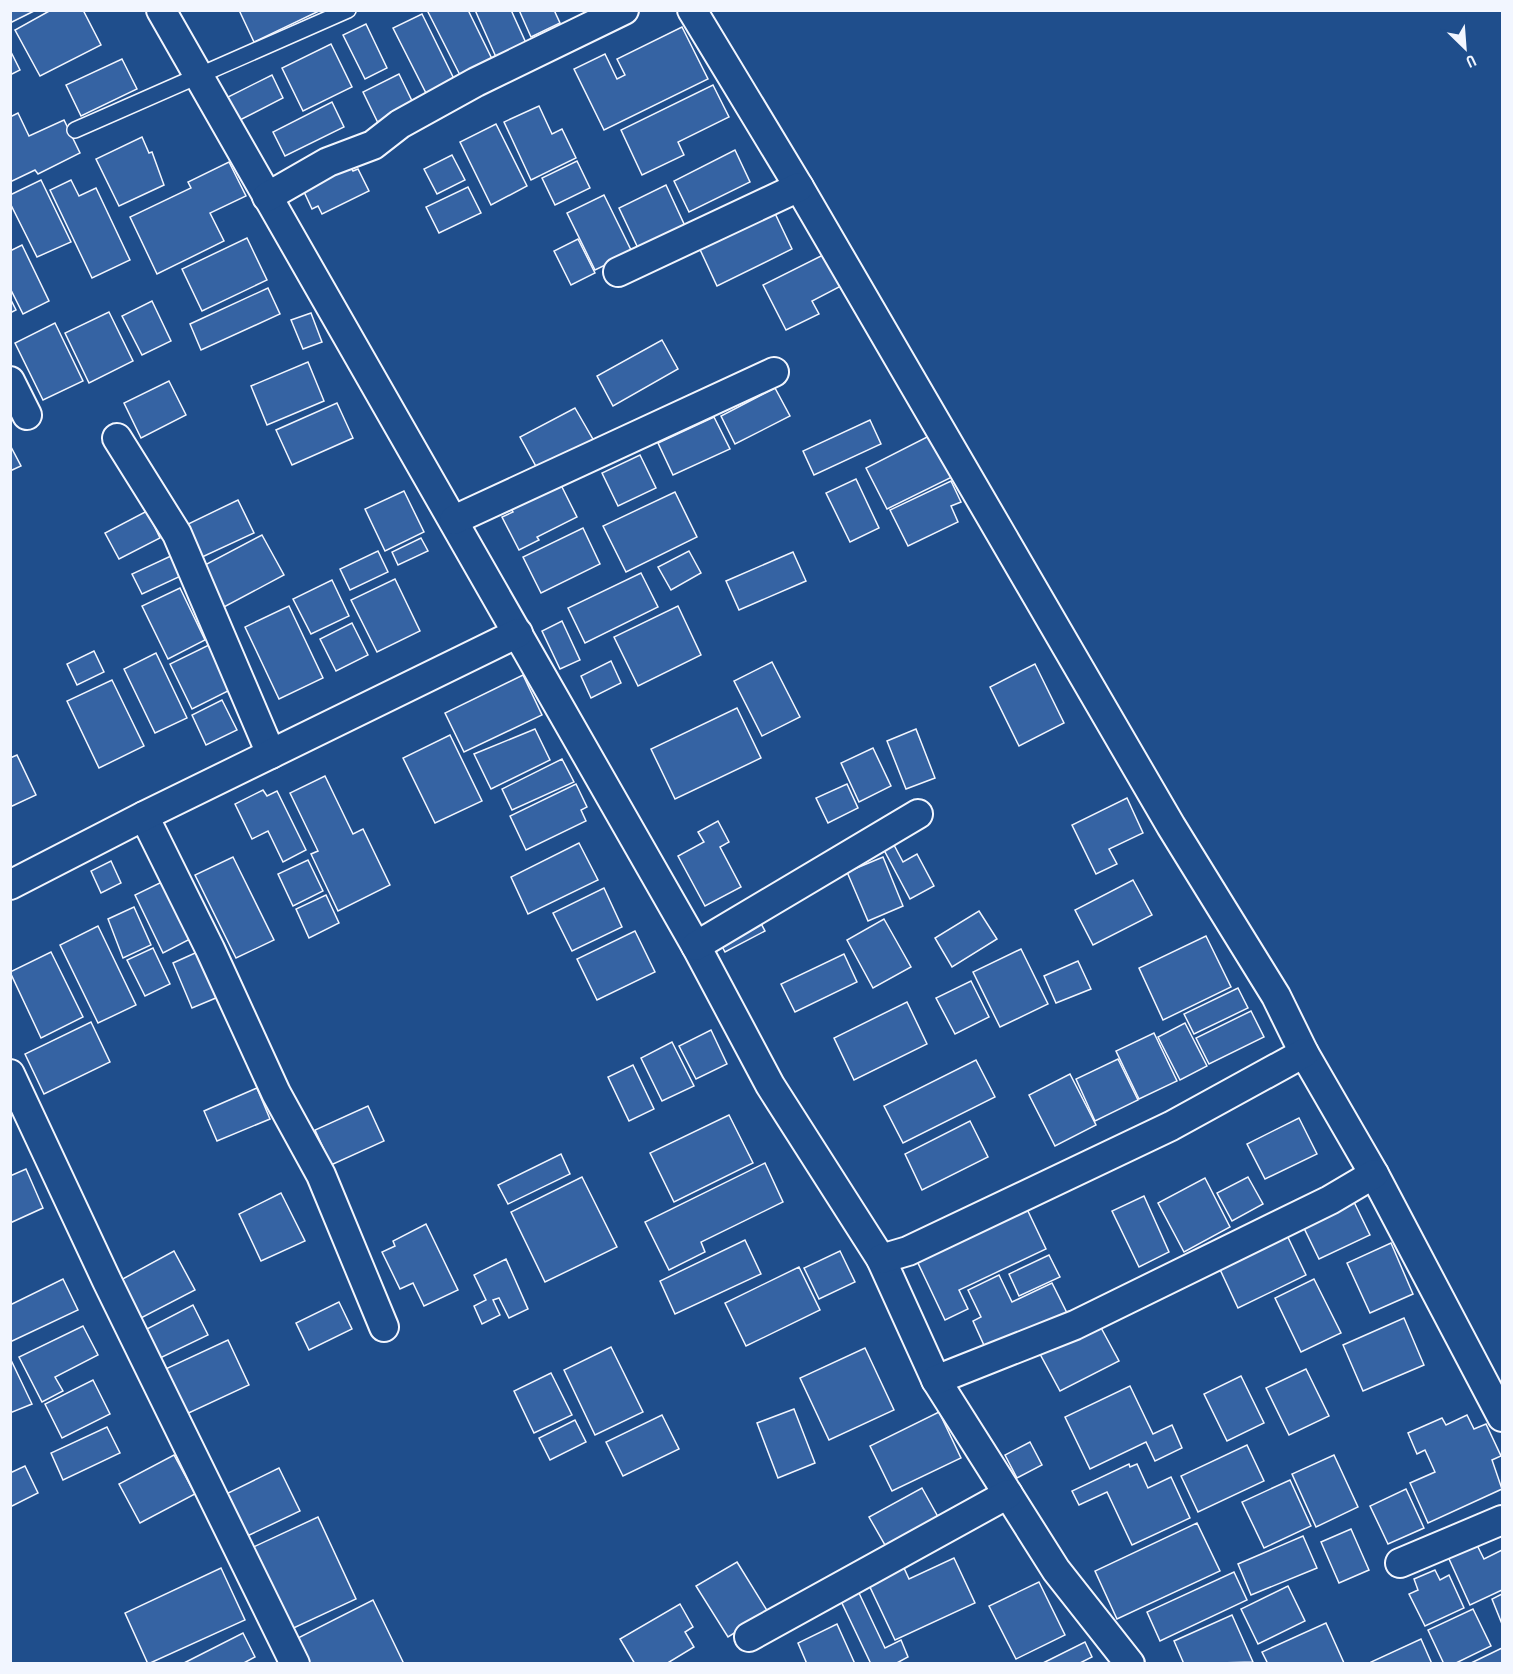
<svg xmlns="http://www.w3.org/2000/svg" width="1513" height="1674" font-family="'PT Sans Narrow',sans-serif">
<rect width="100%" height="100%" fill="#1f4e8c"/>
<g fill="#3563a3" stroke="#f2f6ff" stroke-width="1.5">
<polygon points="10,10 36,10 10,23"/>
<polygon points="51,10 83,10 101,45 40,76 15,30"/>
<polygon points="239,10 319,10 319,11 254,42"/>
<polygon points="427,10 468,10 494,63 462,79"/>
<polygon points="475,10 511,10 526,43 496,57"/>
<polygon points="519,10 554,10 560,23 531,37"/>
<polygon points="422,14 457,85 429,99 393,28"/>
<polygon points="366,24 387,68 365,79 343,35"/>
<polygon points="682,27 708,79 604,130 574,69 605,54 617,79 625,75 617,59"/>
<polygon points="331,44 352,87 303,111 282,68"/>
<polygon points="10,50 20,70 10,75"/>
<polygon points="122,59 137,89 81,116 66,85"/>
<polygon points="399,74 415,107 379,125 363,92"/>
<polygon points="272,75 283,98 236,122 224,99"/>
<polygon points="713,85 729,117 678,142 684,155 642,175 621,130"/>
<polygon points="332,102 344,127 285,156 273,132"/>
<polygon points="539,106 552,134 562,129 576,158 531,180 504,122"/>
<polygon points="18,113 29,136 64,120 80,153 38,174 35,170 10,182 10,117"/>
<polygon points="496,124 527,186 491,205 460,142"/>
<polygon points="142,137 149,153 152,152 164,185 119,206 96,159"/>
<polygon points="735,150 750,182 689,212 674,181"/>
<polygon points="452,155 465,180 437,194 424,169"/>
<polygon points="346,158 353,171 358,169 369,191 322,214 318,206 312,209 299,181"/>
<polygon points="577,161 590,188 555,205 542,178"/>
<polygon points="229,162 246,196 210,213 224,241 157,274 130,217 191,188 188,182"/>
<polygon points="41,180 71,242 37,257 10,203 10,195"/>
<polygon points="71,180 79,196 96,188 130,260 92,278 50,190"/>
<polygon points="666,185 685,226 638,248 619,208"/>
<polygon points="468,187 481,213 439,233 426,207"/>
<polygon points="604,195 632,252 595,270 567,213"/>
<polygon points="771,205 792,249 717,286 696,241"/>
<polygon points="247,238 267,280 202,311 182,269"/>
<polygon points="578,239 595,273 571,285 554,251"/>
<polygon points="22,245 49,301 23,314 10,288 10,251"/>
<polygon points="825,254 841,286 812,301 819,314 786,330 763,285"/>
<polygon points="268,288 280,314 201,350 190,324"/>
<polygon points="10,298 16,310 10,313"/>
<polygon points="152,301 171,341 142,355 122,316"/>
<polygon points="109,312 133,361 89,383 65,333"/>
<polygon points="311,313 322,342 303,349 291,320"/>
<polygon points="55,323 83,381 43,400 15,343"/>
<polygon points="662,340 678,369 613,406 597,376"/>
<polygon points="308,362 324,401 267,425 251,386"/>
<polygon points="169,381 186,415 141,438 124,403"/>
<polygon points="775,388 790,416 735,444 721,416"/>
<polygon points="337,403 353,438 292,465 276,430"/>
<polygon points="575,408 594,441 538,470 520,437"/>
<polygon points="714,417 730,449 673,475 658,443"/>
<polygon points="870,420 881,444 814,475 803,451"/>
<polygon points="931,435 952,477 887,509 866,468"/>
<polygon points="10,445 21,466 10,471"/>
<polygon points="640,455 656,488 618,506 602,473"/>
<polygon points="856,479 879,528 850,542 826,493"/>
<polygon points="951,481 961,502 951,506 958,522 908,546 890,510"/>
<polygon points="560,483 577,517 537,537 539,540 519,550 502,517 513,512 510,507"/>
<polygon points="404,491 424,532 385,551 365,509"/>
<polygon points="675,492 697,537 626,572 603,526"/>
<polygon points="238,500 254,533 200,558 184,526"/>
<polygon points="147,511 160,538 119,559 105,533"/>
<polygon points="583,528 600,564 541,593 523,557"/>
<polygon points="262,535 284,575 224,607 203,566"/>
<polygon points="421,538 428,551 398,565 392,552"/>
<polygon points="378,551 388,572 350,590 340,569"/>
<polygon points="689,551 701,573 671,590 658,567"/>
<polygon points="793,552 806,581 739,610 726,581"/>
<polygon points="173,555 183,575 142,594 132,574"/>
<polygon points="641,573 658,607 585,643 568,608"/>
<polygon points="395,579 420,631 377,652 351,600"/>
<polygon points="332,580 349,616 311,634 293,599"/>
<polygon points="180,588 205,640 168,659 142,606"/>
<polygon points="289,606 323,678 279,699 245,627"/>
<polygon points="678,606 701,655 638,686 614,637"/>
<polygon points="562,621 580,660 560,669 542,631"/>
<polygon points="352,623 368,655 336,671 320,639"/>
<polygon points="215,642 236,687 192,709 170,664"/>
<polygon points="94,651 104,672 77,685 67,664"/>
<polygon points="156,653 187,718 155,733 124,669"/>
<polygon points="611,661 621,683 591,698 581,676"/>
<polygon points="772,662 800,717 762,736 734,681"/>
<polygon points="1035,664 1064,723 1019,746 990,687"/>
<polygon points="523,675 542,715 464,752 445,713"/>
<polygon points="112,680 144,746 99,768 67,701"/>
<polygon points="222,700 237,730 206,745 192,715"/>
<polygon points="737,708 761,758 675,799 651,749"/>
<polygon points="535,729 550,760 491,789 474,754"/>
<polygon points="916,729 935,778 906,789 887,741"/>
<polygon points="450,735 482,801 435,823 403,758"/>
<polygon points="873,748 891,786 859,802 841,763"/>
<polygon points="17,755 36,795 10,807 10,758"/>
<polygon points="562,759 574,782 512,810 502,789"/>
<polygon points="325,776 353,834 363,829 390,885 338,911 311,854 318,851 290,793"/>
<polygon points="576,784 587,807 581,810 586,821 526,850 510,816"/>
<polygon points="847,784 858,808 828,823 816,798"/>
<polygon points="263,790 267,796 277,791 306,850 283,862 268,831 252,839 235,804"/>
<polygon points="1127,798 1143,833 1109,849 1117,864 1096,874 1072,825"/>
<polygon points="718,821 729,842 720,847 741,887 705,906 678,856 704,842 698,832"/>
<polygon points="579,843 598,880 528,914 511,877"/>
<polygon points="894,845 903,862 917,854 934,886 910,899 884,850"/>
<polygon points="233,857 274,940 236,958 195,875"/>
<polygon points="883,857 903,906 868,921 847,872"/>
<polygon points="308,860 323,891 293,906 278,874"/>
<polygon points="111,861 121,883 101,893 91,871"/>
<polygon points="168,879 196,936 163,953 135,895"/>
<polygon points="1133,880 1152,915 1093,945 1075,910"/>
<polygon points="604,888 622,927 572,951 553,913"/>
<polygon points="326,895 339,923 309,938 296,909"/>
<polygon points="134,907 151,945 123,958 108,919"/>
<polygon points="979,911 997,939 952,967 935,938"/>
<polygon points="757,916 765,931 725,952 717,937"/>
<polygon points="884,919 911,967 873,988 847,940"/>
<polygon points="98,926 136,1005 98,1023 60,945"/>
<polygon points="635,931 655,972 597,1000 577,959"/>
<polygon points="1206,936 1231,987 1163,1020 1139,968"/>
<polygon points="153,948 170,984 145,996 127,960"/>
<polygon points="204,949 223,995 192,1008 173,963"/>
<polygon points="1021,949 1048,1004 1000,1027 973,972"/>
<polygon points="51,952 83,1017 41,1038 10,972"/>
<polygon points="844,954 857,982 795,1012 781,984"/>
<polygon points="1078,961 1091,989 1056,1003 1044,976"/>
<polygon points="971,981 989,1017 955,1034 936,998"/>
<polygon points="1238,988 1248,1008 1194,1034 1184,1014"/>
<polygon points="907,1002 927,1044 854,1080 834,1038"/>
<polygon points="1251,1011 1264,1037 1209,1064 1196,1038"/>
<polygon points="91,1022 110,1062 44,1094 25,1054"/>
<polygon points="1185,1023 1207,1066 1180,1080 1158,1037"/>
<polygon points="711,1030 727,1064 696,1079 679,1046"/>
<polygon points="1154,1033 1177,1081 1139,1099 1116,1051"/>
<polygon points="672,1042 694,1086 662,1101 641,1058"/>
<polygon points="1118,1059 1138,1100 1095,1121 1076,1079"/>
<polygon points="976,1060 995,1097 903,1143 884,1106"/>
<polygon points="633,1065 654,1109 629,1121 608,1077"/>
<polygon points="1070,1074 1096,1125 1055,1146 1029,1095"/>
<polygon points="257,1088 270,1119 217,1141 204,1111"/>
<polygon points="368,1106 384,1141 331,1165 315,1130"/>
<polygon points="729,1115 753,1163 674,1202 650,1153"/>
<polygon points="1299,1118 1317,1154 1265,1179 1247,1144"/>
<polygon points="970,1121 988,1157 922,1190 905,1154"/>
<polygon points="561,1154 570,1174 508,1204 498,1185"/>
<polygon points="765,1163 783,1202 701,1242 705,1252 669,1270 645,1222"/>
<polygon points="26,1169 43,1208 10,1223 10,1176"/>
<polygon points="582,1177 617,1247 545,1282 511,1212"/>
<polygon points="1248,1177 1263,1204 1232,1221 1217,1193"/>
<polygon points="1205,1178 1230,1227 1184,1252 1158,1203"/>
<polygon points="281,1193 305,1241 261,1261 239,1214"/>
<polygon points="1144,1196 1169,1252 1139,1267 1112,1211"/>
<polygon points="1353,1200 1370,1235 1319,1259 1302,1224"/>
<polygon points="1026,1207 1046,1249 959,1290 968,1309 945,1320 916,1259"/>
<polygon points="426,1224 458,1290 424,1306 413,1283 400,1289 382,1252 395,1246 393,1241"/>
<polygon points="1284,1229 1306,1275 1238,1308 1216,1261"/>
<polygon points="745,1240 761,1274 675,1314 660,1281"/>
<polygon points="1391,1243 1413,1294 1370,1313 1347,1263"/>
<polygon points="174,1251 195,1290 139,1319 119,1281"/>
<polygon points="840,1251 855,1282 819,1299 804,1268"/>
<polygon points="1049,1255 1060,1277 1019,1296 1009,1274"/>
<polygon points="506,1259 528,1309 509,1318 499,1298 493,1300 500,1315 482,1324 474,1306 486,1300 474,1275"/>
<polygon points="799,1267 820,1310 746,1346 725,1303"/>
<polygon points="999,1275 1012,1302 1052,1283 1068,1315 988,1354 973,1321 981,1317 968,1290"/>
<polygon points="63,1279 78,1310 10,1342 10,1305"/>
<polygon points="1314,1279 1341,1333 1301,1352 1275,1298"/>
<polygon points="339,1302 352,1329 309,1350 296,1323"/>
<polygon points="193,1305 208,1335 158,1359 143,1331"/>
<polygon points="1404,1318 1424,1365 1363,1391 1343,1345"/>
<polygon points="1099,1324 1119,1361 1060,1391 1040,1354"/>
<polygon points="83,1326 98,1355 55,1377 63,1391 42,1402 19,1357"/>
<polygon points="228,1340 249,1385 180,1417 159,1372"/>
<polygon points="611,1347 643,1412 595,1435 564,1370"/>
<polygon points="865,1348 894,1410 829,1440 800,1378"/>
<polygon points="11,1360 32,1404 10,1413 10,1360"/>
<polygon points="1306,1369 1329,1416 1289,1435 1266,1388"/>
<polygon points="551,1373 572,1415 534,1433 514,1391"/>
<polygon points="1241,1376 1264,1423 1227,1441 1204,1394"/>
<polygon points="93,1380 110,1414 62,1438 45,1404"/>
<polygon points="1130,1386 1153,1434 1172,1425 1182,1448 1155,1461 1146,1442 1090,1469 1065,1417"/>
<polygon points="794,1409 815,1463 778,1478 757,1423"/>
<polygon points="939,1412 961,1458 892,1491 870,1446"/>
<polygon points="662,1415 679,1449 623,1476 606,1442"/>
<polygon points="1467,1415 1474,1429 1486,1424 1501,1456 1492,1460 1502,1489 1428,1523 1410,1483 1435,1472 1425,1450 1417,1454 1408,1433 1442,1418 1446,1425"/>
<polygon points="575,1420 586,1442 550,1460 539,1438"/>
<polygon points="107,1427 120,1453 63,1480 51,1453"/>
<polygon points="1030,1442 1042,1465 1017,1478 1005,1455"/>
<polygon points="1247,1445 1264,1481 1198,1512 1181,1476"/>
<polygon points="174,1455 195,1494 140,1523 119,1484"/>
<polygon points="1334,1455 1358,1507 1316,1527 1292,1474"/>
<polygon points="1129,1464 1130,1467 1137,1464 1148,1488 1171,1477 1190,1518 1132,1545 1107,1492 1079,1505 1072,1491"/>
<polygon points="25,1466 38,1493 10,1507 10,1473"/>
<polygon points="279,1468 300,1511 243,1538 222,1496"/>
<polygon points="1290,1480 1311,1526 1264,1548 1242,1502"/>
<polygon points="922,1488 942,1524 889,1552 869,1517"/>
<polygon points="1406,1489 1424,1528 1388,1544 1370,1506"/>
<polygon points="318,1517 356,1599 285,1632 247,1550"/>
<polygon points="1197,1523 1220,1571 1117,1619 1095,1571"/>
<polygon points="1351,1529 1369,1570 1339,1583 1321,1542"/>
<polygon points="1303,1536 1317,1568 1251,1595 1238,1564"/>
<polygon points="1473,1537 1484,1559 1502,1550 1502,1590 1470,1605 1445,1550"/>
<polygon points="954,1558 975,1603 895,1640 869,1585 904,1568 909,1579"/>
<polygon points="737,1562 768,1612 728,1637 696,1586"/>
<polygon points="221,1568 245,1620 148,1664 125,1613"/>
<polygon points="1435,1570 1440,1580 1449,1575 1464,1608 1425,1626 1409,1594 1418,1590 1414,1579"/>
<polygon points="1234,1572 1247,1600 1160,1641 1147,1612"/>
<polygon points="1039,1582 1065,1635 1016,1659 989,1606"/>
<polygon points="1288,1586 1305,1621 1258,1644 1241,1609"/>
<polygon points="858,1591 885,1648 901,1640 908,1657 895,1664 871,1664 840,1599"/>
<polygon points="1502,1594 1502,1624 1492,1599"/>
<polygon points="373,1600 404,1664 306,1664 294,1640"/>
<polygon points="680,1604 693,1627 685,1632 694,1647 666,1664 635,1664 620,1639"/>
<polygon points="1473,1609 1491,1646 1454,1664 1444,1664 1428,1630"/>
<polygon points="1232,1615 1253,1662 1184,1664 1174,1641"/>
<polygon points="1326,1623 1344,1663 1268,1664 1262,1652"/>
<polygon points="837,1624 855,1664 807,1664 798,1643"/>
<polygon points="243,1633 255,1657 242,1664 182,1664"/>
<polygon points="1421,1639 1432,1664 1372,1664 1371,1662"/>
<polygon points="1085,1642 1092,1657 1078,1664 1041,1664"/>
<polygon points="1502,1648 1502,1664 1469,1664"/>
</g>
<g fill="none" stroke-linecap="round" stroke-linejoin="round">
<defs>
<polyline id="lane" points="75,130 348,10"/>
<g id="street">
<polyline points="161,10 696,946 770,1085 881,1259 936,1380 1056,1570 1130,1664"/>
<polyline points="692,10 799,187 1171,826 1276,996 1304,1053 1374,1174 1502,1417"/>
<polyline points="267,197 328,162 373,145 400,124 476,82 624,10"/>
<polyline points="618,272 799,187"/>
<polyline points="10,381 27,415"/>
<polyline points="117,438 177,534 271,754"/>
<polyline points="454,520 774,372"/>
<polyline points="144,816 210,949 276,1093 321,1175 384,1327"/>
<polyline points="10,885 144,816 518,633"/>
<polyline points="696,946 918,814"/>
<polyline points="10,1074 107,1281 295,1664"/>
<polyline points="881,1259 908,1251 1171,1126 1304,1053"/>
<polyline points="936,1380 1075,1325 1330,1200 1374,1174"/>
<polyline points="1400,1563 1502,1520"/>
<polyline points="749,1637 1008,1494"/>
</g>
</defs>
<use href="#lane" stroke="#f2f6ff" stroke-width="18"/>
<use href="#street" stroke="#f2f6ff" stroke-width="32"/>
<use href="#lane" stroke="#1f4e8c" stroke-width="15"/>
<use href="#street" stroke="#1f4e8c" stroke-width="28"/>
</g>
<rect width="1513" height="1674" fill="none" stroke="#f2f6ff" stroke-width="24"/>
<g transform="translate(1465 48) rotate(155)" stroke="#1f4e8c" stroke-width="4.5" paint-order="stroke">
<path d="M0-4.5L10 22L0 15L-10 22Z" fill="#f2f6ff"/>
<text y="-9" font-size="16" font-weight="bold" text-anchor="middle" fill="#f2f6ff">U</text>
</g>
</svg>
